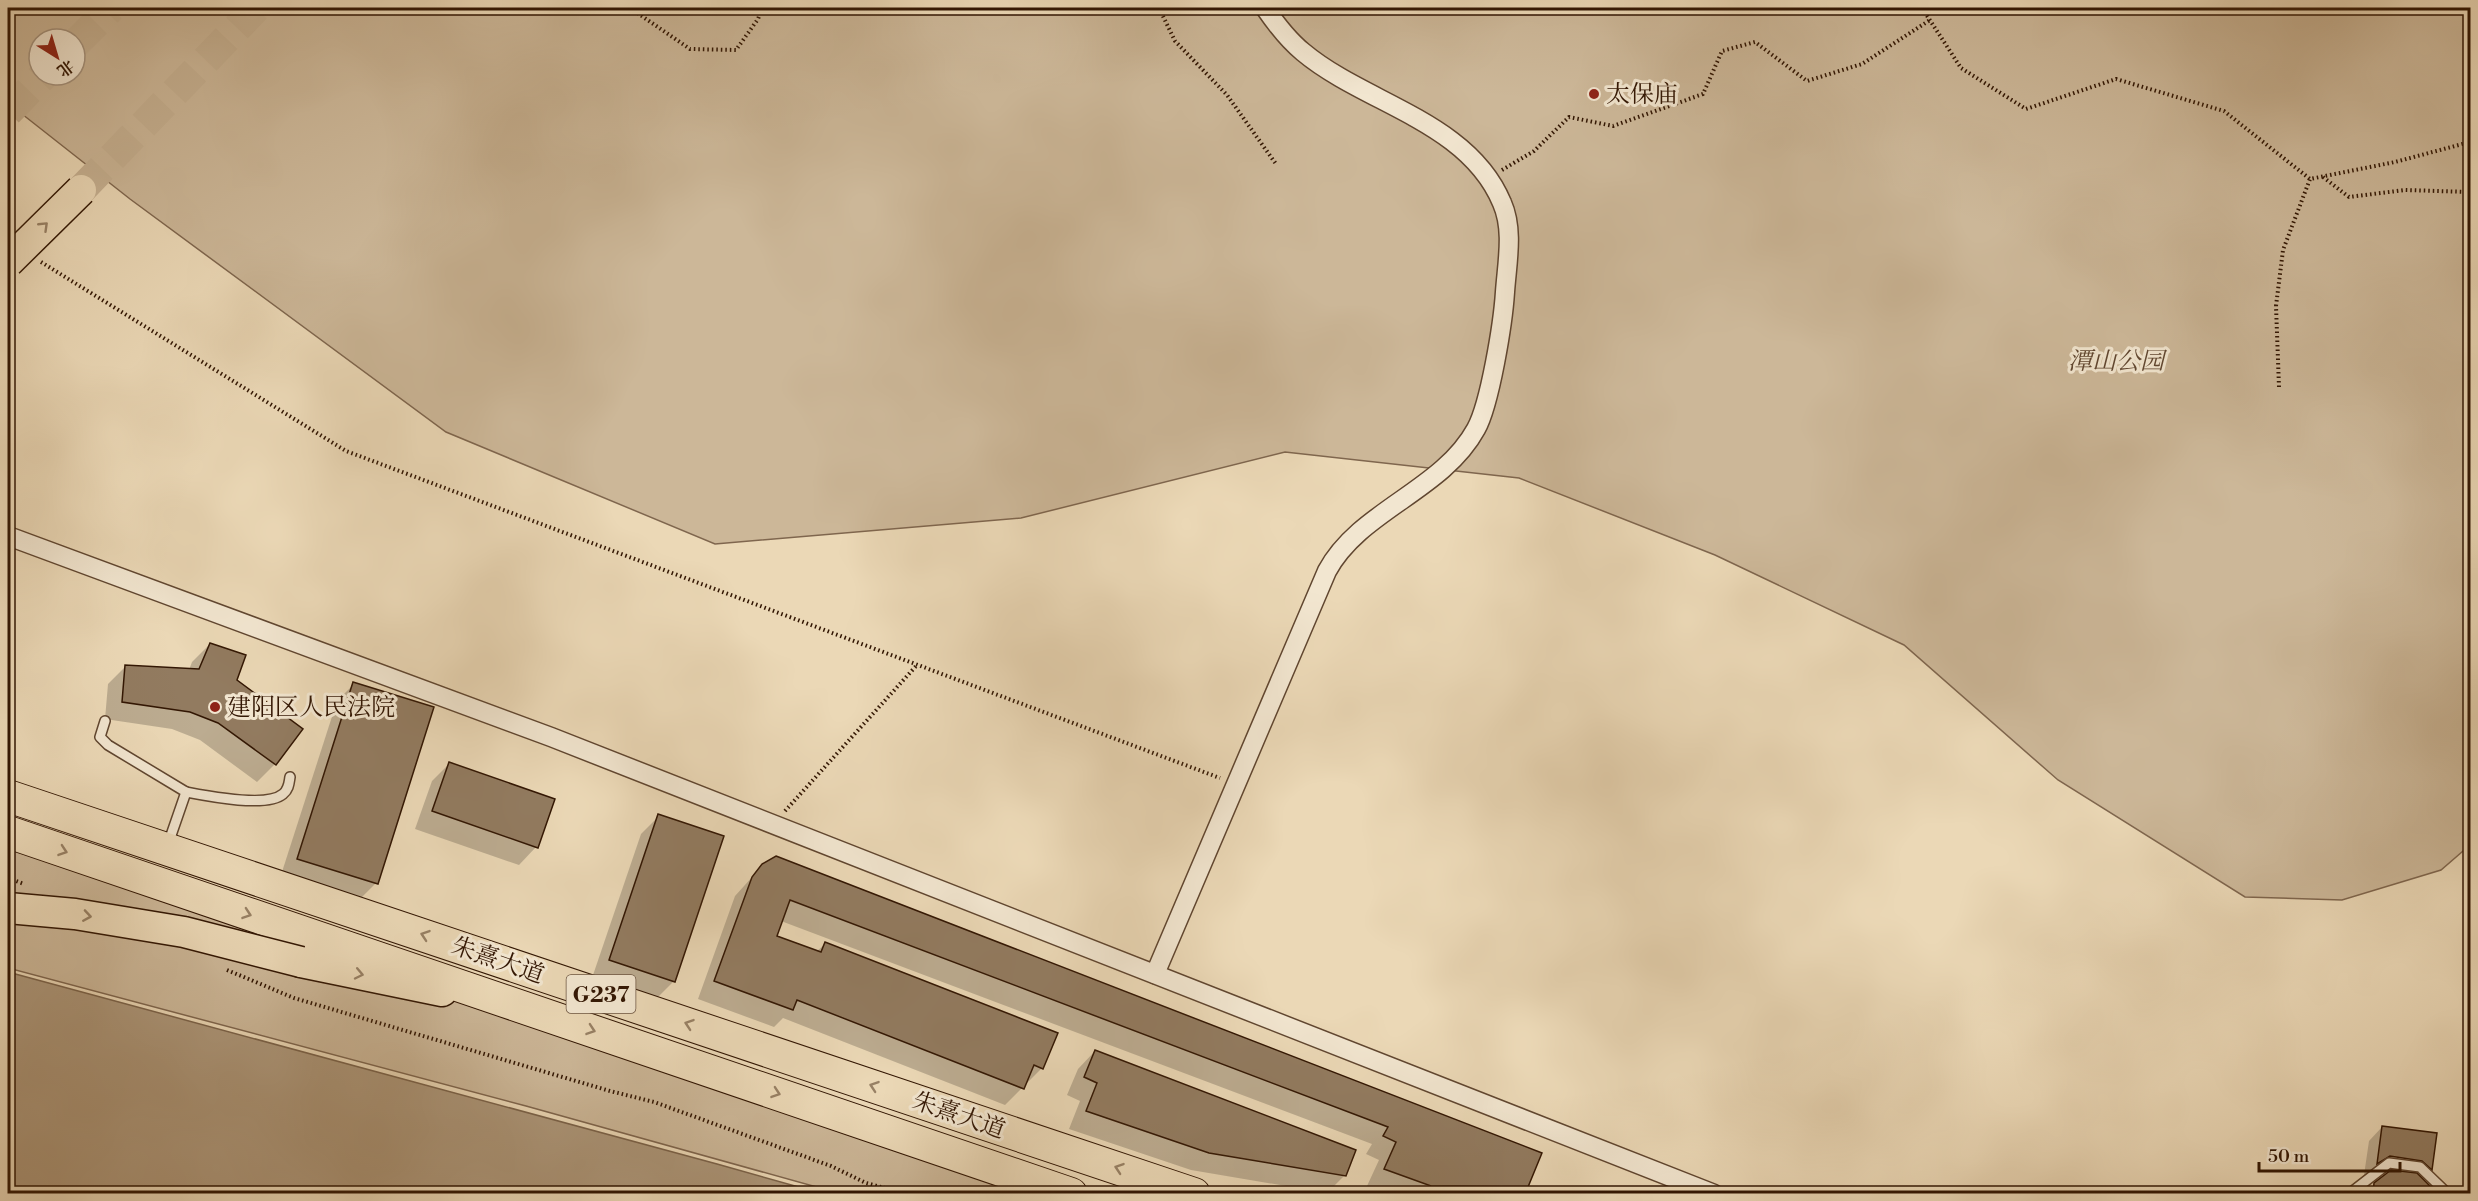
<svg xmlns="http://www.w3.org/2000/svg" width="2478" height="1201" font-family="'Libre Bodoni','Noto Serif SC',serif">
<rect width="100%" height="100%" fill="#ebd8b6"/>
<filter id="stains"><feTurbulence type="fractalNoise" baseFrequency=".00333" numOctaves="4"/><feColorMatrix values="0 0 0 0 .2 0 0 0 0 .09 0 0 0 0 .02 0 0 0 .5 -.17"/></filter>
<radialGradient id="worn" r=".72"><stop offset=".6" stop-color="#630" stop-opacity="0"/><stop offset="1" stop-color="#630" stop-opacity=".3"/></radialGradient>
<g fill="#ccb798" stroke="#7f664e" stroke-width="1.5" fill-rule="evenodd">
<path d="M8 8H2470V845L2441 870 2342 900 2245 897 2058 780 1904 645 1715 555 1519 478 1285 452 1021 518 715 544 446 432 130 199 8 103ZM39 39H75V75H39Z"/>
<polygon points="8,846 1056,1193 838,1193 526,1106 8,968"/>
</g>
<polygon fill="#ac9679" stroke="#7b634a" stroke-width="1.5" points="8,972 717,1164 820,1193 8,1193"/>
<g fill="#0003">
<polygon points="210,644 236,681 301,729 275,764 257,782 200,740 172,729 105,719 108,684 125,667 189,670 192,662"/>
<polygon points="354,684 376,883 359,900 281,875 337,701"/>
<polygon points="449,764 536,847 519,865 415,829 432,781"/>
<polygon points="659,816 674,981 656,999 592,978 641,834"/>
<polygon points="776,858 1527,1186 1519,1194 1387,1194 1367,1186 1379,1160 1366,1154 1372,1144 781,921 775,937 816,952 825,944 1042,1068 1005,1105 783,1018 774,1027 698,999 735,896 763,865"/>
<polygon points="1095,1051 1345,1175 1327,1193 1191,1170 1069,1129 1080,1101 1067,1095 1078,1069"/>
<polygon points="2382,1127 2436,1134 2431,1169 2421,1179 2428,1194 2366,1194 2392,1171 2375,1169 2364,1175 2369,1141"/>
</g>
<g fill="#927b60" stroke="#321603" stroke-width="1.5">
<polygon points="210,643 246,655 237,680 303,729 276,765 218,723 190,712 122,702 125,665 199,669"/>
<polygon points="353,682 434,707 378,884 297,859"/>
<polygon points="449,762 555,799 538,848 432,811"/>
<polygon points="658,814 724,836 675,982 609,960"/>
<polygon points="776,856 1542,1153 1528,1187 1431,1186 1384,1169 1396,1142 1383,1136 1388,1127 790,900 777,936 821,952 825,942 1058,1033 1043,1069 1034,1065 1024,1089 797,1000 793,1010 714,981 752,877 762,864"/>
<polygon points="1095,1050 1356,1150 1346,1176 1209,1153 1086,1111 1097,1083 1084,1077"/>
<polygon points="2382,1126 2437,1133 2432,1170 2422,1161 2390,1156 2377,1164"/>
<polygon points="2391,1170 2417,1173 2430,1186 2429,1194 2373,1194 2374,1183"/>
</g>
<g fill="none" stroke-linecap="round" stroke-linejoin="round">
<g stroke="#c6b192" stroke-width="30" stroke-dasharray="30 15" stroke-linecap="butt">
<polyline points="75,44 111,8"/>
<polyline points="8,112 44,75"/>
<polyline points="81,190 256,8"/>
</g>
<defs>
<g id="service">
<polyline points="105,721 100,737 108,745 186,792 168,844"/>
<path d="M186 792C207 796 267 808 283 794 289 789 289 783 290 777"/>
<polyline points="2349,1194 2389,1163 2420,1167 2448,1194"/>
</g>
<g id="minor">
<polyline points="8,536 551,737 1714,1194"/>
<path d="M1155 974 1327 571C1360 510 1442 491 1476 429 1490 404 1503 323 1505 292 1507 263 1514 230 1502 203 1468 121 1365 104 1303 52 1287 39 1276 24 1265 8"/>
</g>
<polyline id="primary" points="301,962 442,991"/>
<g id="trunk">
<polyline points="8,796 1194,1194"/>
<polyline points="8,832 1071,1194"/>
</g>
</defs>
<use href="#service" stroke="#604630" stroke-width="12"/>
<use href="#minor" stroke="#604630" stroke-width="21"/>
<use href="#primary" stroke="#321603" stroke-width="33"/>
<use href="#trunk" stroke="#321603" stroke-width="34"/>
<g stroke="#321603" stroke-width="4" stroke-dasharray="1.5 3" stroke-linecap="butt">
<polyline points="630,8 690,49 736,50 758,19 762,8"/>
<polyline points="1159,8 1175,41 1227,95 1276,164"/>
<polyline points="1922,8 1961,68 2026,109 2116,79 2224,111 2310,179 2395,162 2470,142"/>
<polyline points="1502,170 1534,151 1569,117 1613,126 1703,94 1722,51 1755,42 1807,81 1862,64 1930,20"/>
<polyline points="2323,177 2349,197 2405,190 2470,192"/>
<polyline points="41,262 346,451 1220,778"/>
<polyline points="2279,387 2276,306 2283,250 2310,179"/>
<polyline points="785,811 917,665"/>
<polyline points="8,878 24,884"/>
<polyline points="227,970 294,998 610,1091 654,1102 831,1166 866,1183 907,1194"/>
</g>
<use href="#service" stroke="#f2e6d0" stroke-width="9"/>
<use href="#minor" stroke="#f2e6d0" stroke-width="18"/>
<use href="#primary" stroke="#ebd8b6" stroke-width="30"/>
<use href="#trunk" stroke="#ebd8b6" stroke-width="32"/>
<defs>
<g id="primary-bridge">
<polyline points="8,262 81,190"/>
<polyline points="8,908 75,914 184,932 301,962"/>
</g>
</defs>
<use href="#primary-bridge" stroke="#321603" stroke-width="33" stroke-linecap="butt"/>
<use href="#primary-bridge" stroke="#ebd8b6" stroke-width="30"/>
</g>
<defs><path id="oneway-chevron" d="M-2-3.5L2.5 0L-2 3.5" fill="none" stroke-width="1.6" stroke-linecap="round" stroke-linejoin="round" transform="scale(1.5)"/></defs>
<g stroke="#988165">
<use href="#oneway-chevron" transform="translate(44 226) rotate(-44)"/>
<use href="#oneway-chevron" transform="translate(63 851) rotate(19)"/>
<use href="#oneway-chevron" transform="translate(247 914) rotate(19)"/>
<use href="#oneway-chevron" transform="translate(87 916) rotate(9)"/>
<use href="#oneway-chevron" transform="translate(425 935) rotate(-161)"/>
<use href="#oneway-chevron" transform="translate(359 974) rotate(12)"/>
<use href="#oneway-chevron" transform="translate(689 1024) rotate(-161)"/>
<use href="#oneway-chevron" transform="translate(591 1030) rotate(19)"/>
<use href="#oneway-chevron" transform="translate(874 1086) rotate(-161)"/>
<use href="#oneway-chevron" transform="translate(776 1093) rotate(19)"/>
<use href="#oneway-chevron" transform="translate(1119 1168) rotate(-161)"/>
</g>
<g fill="#8f2418" stroke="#f2e6d0" stroke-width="2">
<circle cx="1594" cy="94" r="6"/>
<circle cx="215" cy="707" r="6"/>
</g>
<g text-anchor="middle" stroke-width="6" stroke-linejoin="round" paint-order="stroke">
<rect fill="#f2e6d0" stroke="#6c5440" stroke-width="1.5" x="566.5" y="975" width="69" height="38" rx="4.5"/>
<g font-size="22" font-weight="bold" fill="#321603">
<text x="601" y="1002">G237</text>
</g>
<g font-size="24" fill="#321603" stroke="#f2e6d0" text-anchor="start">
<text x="1606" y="102">太保庙</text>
<text x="227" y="715">建阳区人民法院</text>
</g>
<g font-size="24" font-style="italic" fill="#604630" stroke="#f2e6d0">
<text x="2116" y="369">潭山公园</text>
</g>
<g font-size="24" fill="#321603" stroke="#f2e6d0">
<text transform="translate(498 960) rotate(19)" y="8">朱熹大道</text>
<text transform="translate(959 1115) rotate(19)" y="8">朱熹大道</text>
</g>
</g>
<rect width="2478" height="1201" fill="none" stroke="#ebd8b6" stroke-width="30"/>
<rect x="9" y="9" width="2460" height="1183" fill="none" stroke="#321603" stroke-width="3"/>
<rect x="15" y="15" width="2448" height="1171" fill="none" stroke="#321603" stroke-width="1.5"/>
<g transform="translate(57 57) rotate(143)"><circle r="28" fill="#f2e6d0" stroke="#a5937e" stroke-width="1.5"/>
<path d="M0-4.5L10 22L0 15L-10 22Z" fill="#8f2418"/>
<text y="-9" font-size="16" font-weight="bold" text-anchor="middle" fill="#321603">北</text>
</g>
<path d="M2259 1162v9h141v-9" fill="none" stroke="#321603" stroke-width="3"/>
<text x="2268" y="1162" font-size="18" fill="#321603" stroke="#f2e6d0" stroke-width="4.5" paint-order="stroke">50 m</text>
<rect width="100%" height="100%" filter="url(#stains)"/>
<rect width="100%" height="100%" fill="url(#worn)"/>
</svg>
